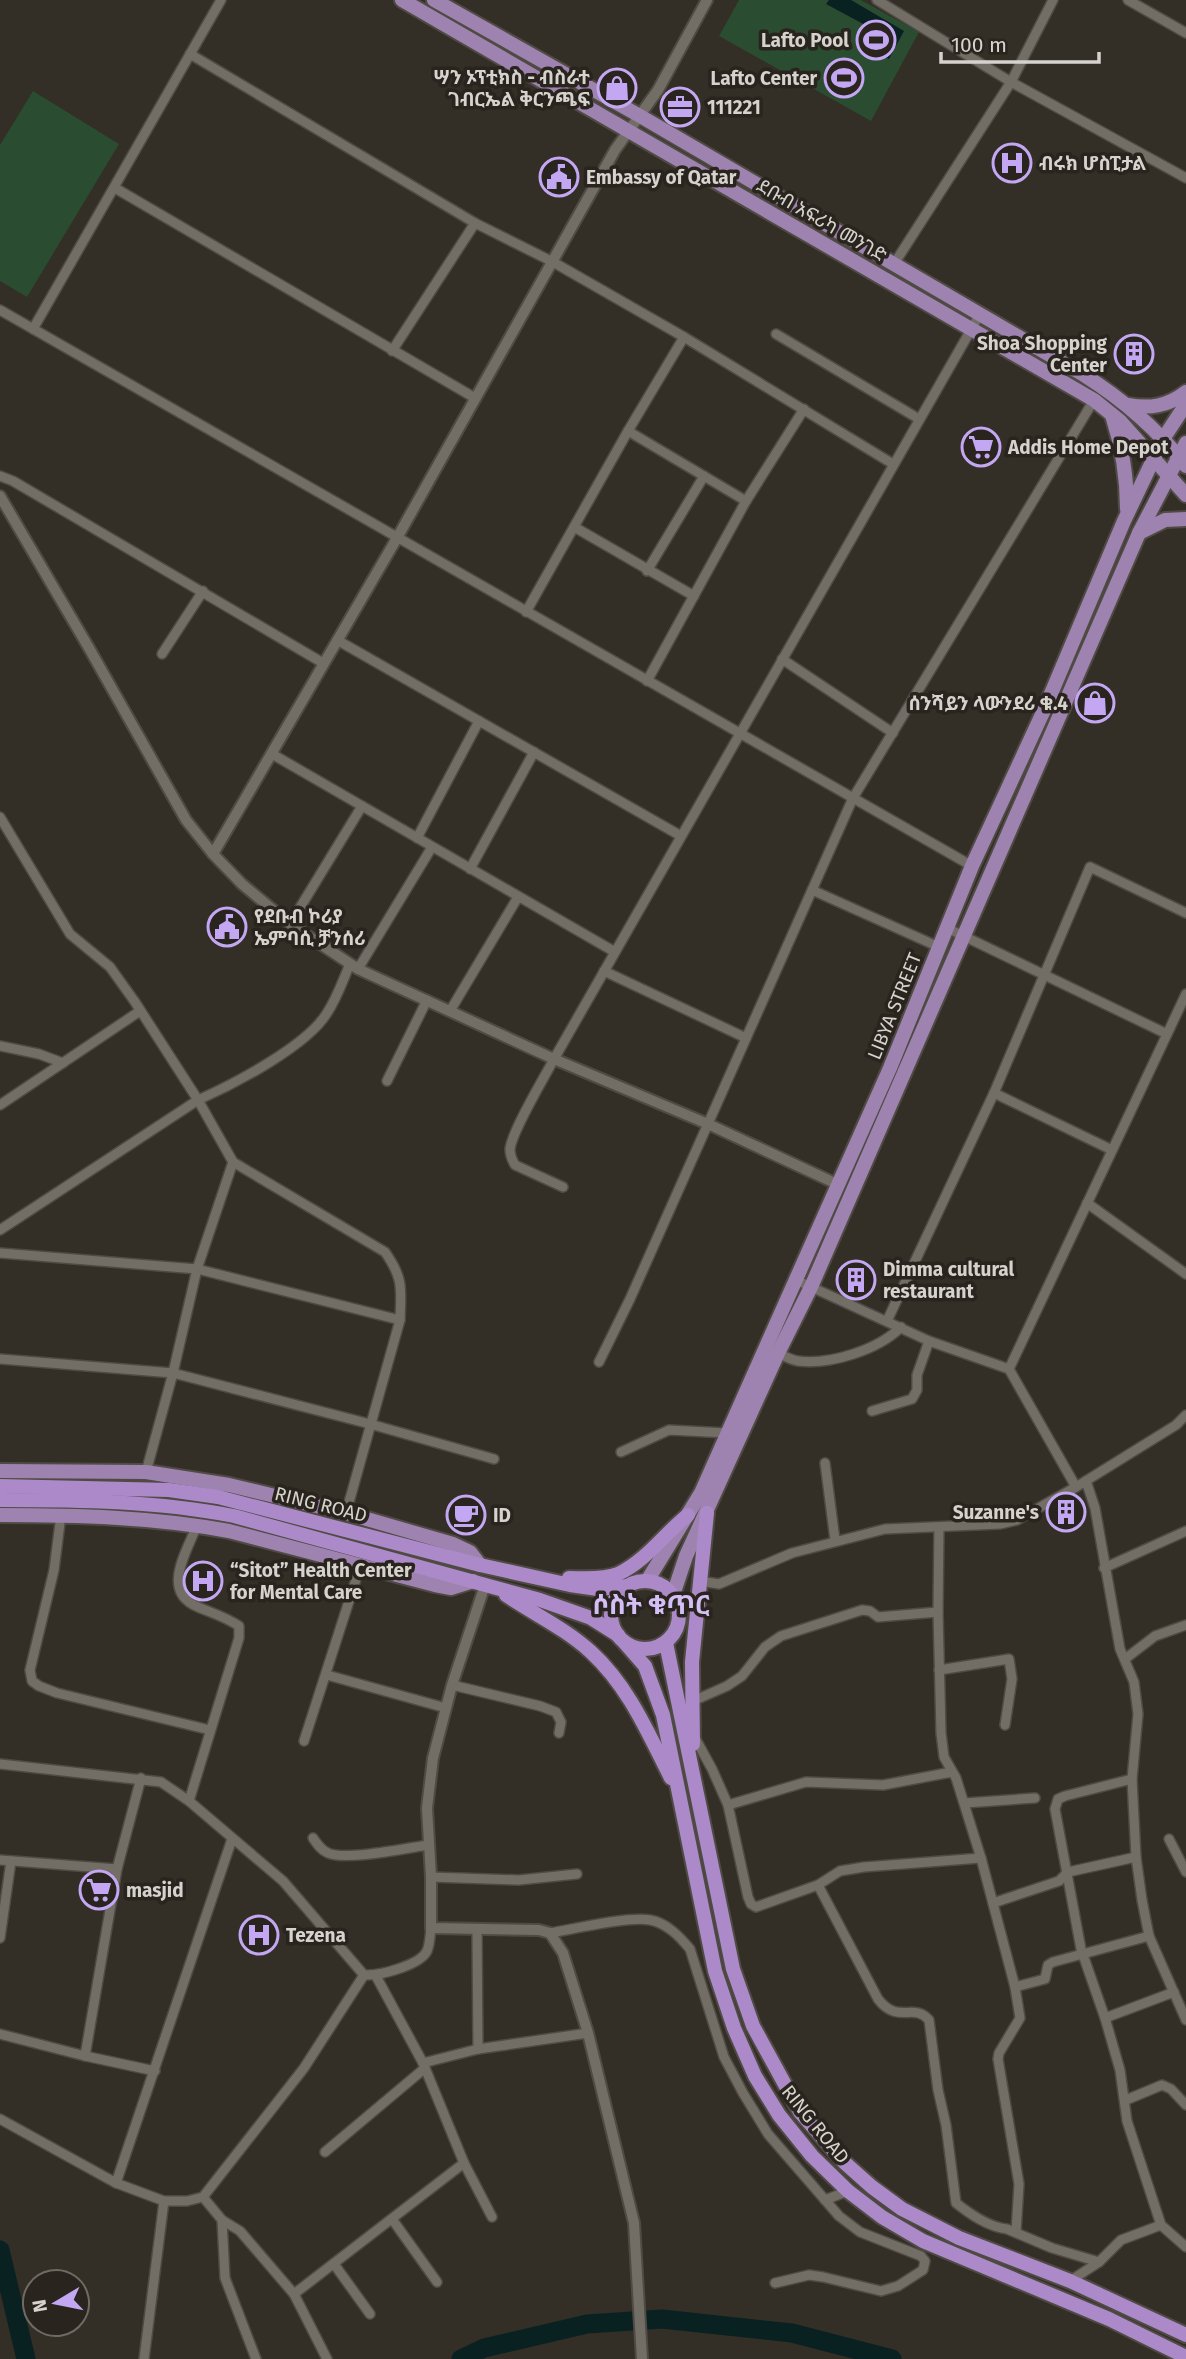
<svg xmlns="http://www.w3.org/2000/svg" width="1186" height="2359" font-family="'Fira Sans','Noto Sans Ethiopic',sans-serif">
<rect width="100%" height="100%" fill="#332e26"/>
<g fill="#2a4c30">
<polygon points="739,0 861,0 919,32 871,121 719,36"/>
<polygon points="33,91 119,144 27,297 0,281 0,145"/>
</g>
<path fill="#0a2122" d="M829 0H851L904 31 889 59C876 53 865 41 867 26L826 4Z"/>
<g fill="none" stroke-linecap="round" stroke-linejoin="round">
<g stroke="#0a2122" stroke-width="19">
<polyline points="0,2250 26,2359"/>
<polyline points="461,2359 484,2348 587,2324 662,2319 792,2333 892,2359"/>
</g>
<defs>
<g id="minor">
<polyline points="877,0 1011,82 1186,178"/>
<polyline points="1128,0 1186,33"/>
<polyline points="190,54 475,223 553,262 684,337 893,464"/>
<polyline points="115,188 475,398"/>
<polyline points="894,264 1011,82 1053,0"/>
<polyline points="0,310 972,866"/>
<polyline points="33,329 221,0"/>
<polyline points="776,334 919,419"/>
<polyline points="392,351 475,223"/>
<polyline points="628,431 746,501"/>
<polyline points="0,476 13,481 323,663"/>
<polyline points="576,528 694,596"/>
<polyline points="647,571 704,476"/>
<polyline points="526,612 628,431 684,337"/>
<polyline points="337,640 681,836"/>
<polyline points="162,654 203,591"/>
<polyline points="782,659 893,733"/>
<polyline points="647,681 746,501 804,409"/>
<polyline points="272,754 615,952"/>
<path d="M0 817 70 934 110 967 135 1002 198 1100 233 1162 385 1252C404 1279 401 1289 400 1320L346 1513"/>
<polyline points="417,838 479,721"/>
<polyline points="470,869 534,752"/>
<polyline points="812,890 939,947"/>
<polyline points="290,924 362,806"/>
<polyline points="947,928 1167,1034"/>
<polyline points="358,969 432,847"/>
<polyline points="604,971 746,1038"/>
<polyline points="450,1011 518,897"/>
<polyline points="0,1046 39,1054 63,1063"/>
<polyline points="387,1081 427,1000"/>
<polyline points="994,1093 1112,1150"/>
<polyline points="0,1105 140,1011"/>
<path d="M563 1187 515 1165C512 1160 510 1155 510 1149 512 1131 544 1078 554 1059L980 314"/>
<polyline points="1087,1203 1186,1274"/>
<path d="M0 1230 198 1100C234 1084 307 1046 327 1013 337 998 343 980 350 964"/>
<polyline points="0,1253 197,1269 400,1320"/>
<polyline points="796,1280 929,1341 1009,1369 1076,1487"/>
<polyline points="887,1321 994,1093 1090,867 1186,913"/>
<path d="M778 1353C784 1356 791 1360 798 1361 830 1365 878 1350 901 1327"/>
<polyline points="0,1359 173,1373 370,1424 494,1459"/>
<polyline points="599,1362 630,1299 853,798 1094,400"/>
<polyline points="1009,1369 1186,994"/>
<polyline points="872,1411 912,1399 917,1390 917,1375 929,1341"/>
<polyline points="621,1452 669,1430 727,1433"/>
<polyline points="825,1463 835,1540"/>
<polyline points="146,1472 173,1373 197,1269 233,1162"/>
<polyline points="1086,1481 1095,1508 1120,1649 1134,1682 1138,1714 1132,1779 1136,1857 1142,1900 1149,1936 1186,2020"/>
<polyline points="61,1515 54,1570 30,1670 32,1681 39,1686 57,1693 210,1730"/>
<polyline points="939,1527 938,1612 941,1733 944,1757 956,1778 981,1858 1015,1987 1020,2018 999,2053 998,2059 1019,2184 1016,2232"/>
<polyline points="1104,1568 1186,1531"/>
<polyline points="700,1581 719,1584 792,1553 885,1529 1000,1524 1017,1520 1076,1487 1176,1425 1186,1415"/>
<polyline points="1125,1659 1155,1636 1186,1625"/>
<polyline points="939,1670 1009,1659 1012,1679 1005,1725"/>
<polyline points="327,1675 446,1708"/>
<polyline points="452,1685 540,1706 556,1712 561,1722 559,1733"/>
<polyline points="693,1701 727,1686 742,1676 765,1647 781,1636 862,1610 870,1611 878,1617 938,1612"/>
<polyline points="694,1736 712,1769 728,1805 748,1897 751,1904 756,1907 818,1885 840,1871 864,1867 981,1858"/>
<polyline points="304,1741 360,1567"/>
<polyline points="0,1764 161,1782 189,1801 283,1881 364,1975"/>
<polyline points="1132,1779 1065,1796 1058,1799 1055,1809 1081,1949 1105,2018 1120,2070 1127,2121 1161,2225 1186,2247"/>
<path d="M189 1801 239 1638V1626C226 1617 212 1613 198 1607 160 1591 187 1552 197 1525"/>
<polyline points="965,1803 1035,1798"/>
<polyline points="728,1805 806,1782 883,1785 952,1772"/>
<path d="M313 1838C317 1844 321 1850 328 1853 345 1861 407 1848 428 1845"/>
<polyline points="1169,1839 1186,1872"/>
<polyline points="0,1860 117,1869"/>
<polyline points="431,1877 519,1880 577,1874"/>
<path d="M818 1885 878 1999C898 2025 914 2002 929 2020L938 2090 946 2125 956 2203C970 2214 988 2227 1007 2229L1052 2248 1099 2262"/>
<polyline points="993,1903 1059,1881 1068,1872 1136,1857"/>
<polyline points="477,1930 478,2049"/>
<path d="M550 1933C574 1929 629 1916 650 1920 667 1923 680 1937 690 1949L724 2057 743 2093 768 2134 839 2216 860 2232 921 2256 925 2261 923 2270 898 2286 881 2291 823 2277 809 2275 775 2283"/>
<polyline points="0,1938 11,1861"/>
<polyline points="376,1976 423,2063 464,2163 492,2217"/>
<polyline points="1015,1987 1045,1979 1048,1965 1053,1962 1149,1936"/>
<polyline points="1105,2018 1174,1992"/>
<polyline points="0,2034 85,2056 155,2071"/>
<polyline points="85,2056 117,1869 141,1778"/>
<polyline points="423,2063 478,2049 588,2033"/>
<polyline points="1126,2100 1162,2085 1171,2089 1186,2105"/>
<path d="M0 2119 116 2183 164 2201H187L203 2197 304 2068 364 1975C380 1976 420 1965 427 1951 430 1944 430 1935 431 1928"/>
<polyline points="325,2152 425,2068"/>
<polyline points="116,2183 232,1839"/>
<polyline points="203,2197 222,2220 240,2231 294,2294 327,2359"/>
<polyline points="825,2200 848,2191"/>
<polyline points="392,2219 437,2282"/>
<polyline points="222,2220 225,2278 256,2359"/>
<polyline points="334,2264 370,2314"/>
<polyline points="1070,2281 1099,2262 1121,2240 1161,2225"/>
<polyline points="294,2294 464,2163"/>
<polyline points="144,2359 164,2201"/>
</g>
<g id="tertiary">
<polyline points="0,496 89,648 186,820 213,854 242,884 290,924 358,969 554,1059 708,1124 837,1184"/>
<polyline points="213,854 397,538 615,150 658,90 707,0"/>
<polyline points="485,1585 452,1685 433,1758 427,1808 431,1877 431,1928 539,1930 550,1933 563,1953 588,2033 634,2223 642,2359"/>
</g>
<g id="primary">
<polyline points="402,0 1094,400 1120,421 1186,495"/>
<path d="M434 0 640 116 1084 375C1122 399 1158 430 1186 466"/>
<path d="M1128 405C1150 409 1168 406 1186 392"/>
<path d="M1112 415C1122 446 1127 476 1127 509"/>
<polyline points="1139,533 1165,520 1186,519"/>
<polyline points="0,1471 146,1472 229,1485 346,1513 453,1544 470,1552 480,1565"/>
<path d="M0 1515C76 1515 153 1517 229 1531L435 1585 451 1588 473 1581"/>
<polyline points="647,1581 701,1493 890,1068 972,866 1045,708 1124,521 1163,439 1186,404"/>
<polyline points="673,1595 686,1556 778,1353 811,1287 1139,533 1186,443"/>
</g>
<g id="trunk">
<polyline points="0,1486 169,1490 218,1497 480,1565 570,1585 598,1589 628,1586"/>
<path d="M0 1500C78 1500 157 1501 234 1516L540 1600 591 1618 618 1635"/>
<path d="M569 1578C583 1578 604 1580 618 1574 646 1561 664 1534 688 1515"/>
<circle cx="645" cy="1615" r="34"/>
<path d="M506 1595C534 1614 566 1629 591 1652 629 1687 648 1733 671 1778"/>
<polyline points="624,1642 645,1666 663,1715 715,1971 734,2028 755,2076 779,2115 812,2156 848,2191 882,2217 923,2241 1109,2319 1186,2357"/>
<polyline points="666,1643 733,1969 753,2026 800,2112 845,2163 872,2187 902,2209 959,2238 1070,2281 1186,2335"/>
<polyline points="693,1744 692,1662 707,1513"/>
</g>
</defs>
<use href="#minor" stroke="#4f4b44" stroke-width="12"/>
<use href="#tertiary" stroke="#4f4b44" stroke-width="14"/>
<use href="#primary" stroke="#4f4b44" stroke-width="18"/>
<use href="#trunk" stroke="#4f4b44" stroke-width="18"/>
<use href="#minor" stroke="#736e65" stroke-width="9"/>
<use href="#tertiary" stroke="#736e65" stroke-width="10"/>
<use href="#primary" stroke="#9e83b0" stroke-width="14"/>
<use href="#trunk" stroke="#ac8ac9" stroke-width="14"/>
</g>
<defs>
<symbol id="stadium-ring" viewBox="-11 -11 22 22"><circle r="9.5" fill="#29241d" stroke="#c3a7f2" stroke-width="1.5"/><path d="M0-5a6.5 5 0 1 0 0 10a6.5 5 0 1 0 0-10ZM-3.5-1.8h7v3.6h-7Z" fill="#c3a7f2"/></symbol>
<symbol id="shop-ring" viewBox="-11 -11 22 22"><circle r="9.5" fill="#29241d" stroke="#c3a7f2" stroke-width="1.5"/><path d="M-5-2.5h2.3a2.7 3.5 0 0 1 5.4 0H5L5.5 6h-11ZM-1.5-2.5h3a1.5 2.3 0 0 0-3 0Z" fill="#c3a7f2"/></symbol>
<symbol id="office-ring" viewBox="-11 -11 22 22"><circle r="9.5" fill="#29241d" stroke="#c3a7f2" stroke-width="1.5"/><path d="M-6-3h4V-5.5h4V-3h4V5H-6ZM-1-4.5V-3h2v-1.5ZM-6 0V1H6V0Z" fill="#c3a7f2"/></symbol>
<symbol id="hospital-ring" viewBox="-11 -11 22 22"><circle r="9.5" fill="#29241d" stroke="#c3a7f2" stroke-width="1.5"/><path d="M-5-5h3v3.5h4V-5h3V5h-3V1.5h-4V5h-3Z" fill="#c3a7f2"/></symbol>
<symbol id="civic-ring" viewBox="-11 -11 22 22"><circle r="9.5" fill="#29241d" stroke="#c3a7f2" stroke-width="1.5"/><path d="M-.6-6.5H3V-4.5H.6V-3L4-1V1h2V6H-6V1h2V-1L-.6-3ZM-1.2 2.5V6h2.4V2.5Z" fill="#c3a7f2"/></symbol>
<symbol id="building-ring" viewBox="-11 -11 22 22"><circle r="9.5" fill="#29241d" stroke="#c3a7f2" stroke-width="1.5"/><path d="M-4-6H4V6H1V3H-1V6H-4ZM-2.5-4.3h1.7v1.8h-1.7ZM.8-4.3h1.7v1.8H.8ZM-2.5-1h1.7V.8h-1.7ZM.8-1h1.7V.8H.8Z" fill="#c3a7f2"/></symbol>
<symbol id="supermarket-ring" viewBox="-11 -11 22 22"><circle r="9.5" fill="#29241d" stroke="#c3a7f2" stroke-width="1.5"/><path d="M-6-5.5h2.5l.6 2H6L4.5 2H-2.5L-4.4-4H-6ZM-1.5 3.2a1.3 1.3 0 1 0 .1 0ZM3 3.2a1.3 1.3 0 1 0 .1 0Z" fill="#c3a7f2"/></symbol>
<symbol id="cafe-ring" viewBox="-11 -11 22 22"><circle r="9.5" fill="#29241d" stroke="#c3a7f2" stroke-width="1.5"/><path d="M-5.5-4.5H6V0H3Q3 3.5 0 3.5H-2.5Q-5.5 3.5-5.5 0ZM3-3.2v2h1.7v-2ZM-6 4.5H4V6H-6Z" fill="#c3a7f2"/></symbol>
</defs>
<g fill-rule="evenodd">
<use href="#stadium-ring" x="854" y="18" width="44" height="44"/>
<use href="#stadium-ring" x="822" y="56" width="44" height="44"/>
<use href="#shop-ring" x="595" y="66" width="44" height="44"/>
<use href="#office-ring" x="658" y="85" width="44" height="44"/>
<use href="#hospital-ring" x="990" y="141" width="44" height="44"/>
<use href="#civic-ring" x="537" y="155" width="44" height="44"/>
<use href="#building-ring" x="1112" y="332" width="44" height="44"/>
<use href="#supermarket-ring" x="959" y="425" width="44" height="44"/>
<use href="#shop-ring" x="1073" y="681" width="44" height="44"/>
<use href="#civic-ring" x="205" y="905" width="44" height="44"/>
<use href="#building-ring" x="834" y="1258" width="44" height="44"/>
<use href="#building-ring" x="1044" y="1490" width="44" height="44"/>
<use href="#cafe-ring" x="444" y="1493" width="44" height="44"/>
<use href="#hospital-ring" x="181" y="1559" width="44" height="44"/>
<use href="#supermarket-ring" x="77" y="1868" width="44" height="44"/>
<use href="#hospital-ring" x="237" y="1913" width="44" height="44"/>
</g>
<g text-anchor="middle" stroke-width="7" stroke-linejoin="round" paint-order="stroke">
<g font-size="19" font-weight="bold" fill="#d6d3ce" stroke="#29241d" text-anchor="start">
<text x="849" y="47" text-anchor="end">Lafto Pool</text>
<text x="590" y="84" text-anchor="end">ሣን ኦፕቲክስ - ብስራተ<tspan x="590" dy="22">ገብርኤል ቅርንጫፍ</tspan></text>
<text x="817" y="85" text-anchor="end">Lafto Center</text>
<text x="707" y="114">111221</text>
<text x="1039" y="170">ብሩክ ሆስፒታል</text>
<text x="586" y="184">Embassy of Qatar</text>
<text x="1107" y="350" text-anchor="end">Shoa Shopping<tspan x="1107" dy="22">Center</tspan></text>
<text x="1008" y="454">Addis Home Depot</text>
<text x="1068" y="710" text-anchor="end">ሰንሻይን ላውንደሪ ቁ.4</text>
<text x="254" y="923">የደቡብ ኮሪያ<tspan x="254" dy="22">ኤምባሲ ቻንሰሪ</tspan></text>
<text x="883" y="1276">Dimma cultural<tspan x="883" dy="22">restaurant</tspan></text>
<text x="1039" y="1519" text-anchor="end">Suzanne's</text>
<text x="493" y="1522">ID</text>
<text x="230" y="1577">“Sitot” Health Center<tspan x="230" dy="22">for Mental Care</tspan></text>
<text x="126" y="1897">masjid</text>
<text x="286" y="1942">Tezena</text>
</g>
<g font-size="19" fill="#d6d3ce" stroke="#29241d">
<text transform="translate(822 220) rotate(30)" y="7">ደቡብ አፍሪካ መንገድ</text>
<text transform="translate(894 1006) rotate(-68)" y="7">LIBYA STREET</text>
<text transform="translate(321 1504) rotate(14)" y="7">RING ROAD</text>
<text transform="translate(816 2124) rotate(51)" y="7">RING ROAD</text>
</g>
<g font-size="26" font-weight="bold" fill="#d3bef6" stroke="#29241d">
<text x="651" y="1614">ሶስት ቁጥር</text>
</g>
</g>
<g transform="translate(56 2303) rotate(260)"><circle r="33" fill="#29241d" stroke="#6e6a64" stroke-width="2"/>
<path d="M0-5L12 26L0 18L-12 26Z" fill="#c3a7f2"/>
<text y="-10" font-size="19" font-weight="bold" text-anchor="middle" fill="#d6d3ce">N</text>
</g>
<path d="M941 52v10h158v-10" fill="none" stroke="#d6d3ce" stroke-width="3.5"/>
<text x="951" y="52" font-size="21" fill="#d6d3ce" stroke="#29241d" stroke-width="5" paint-order="stroke">100 m</text>
</svg>
